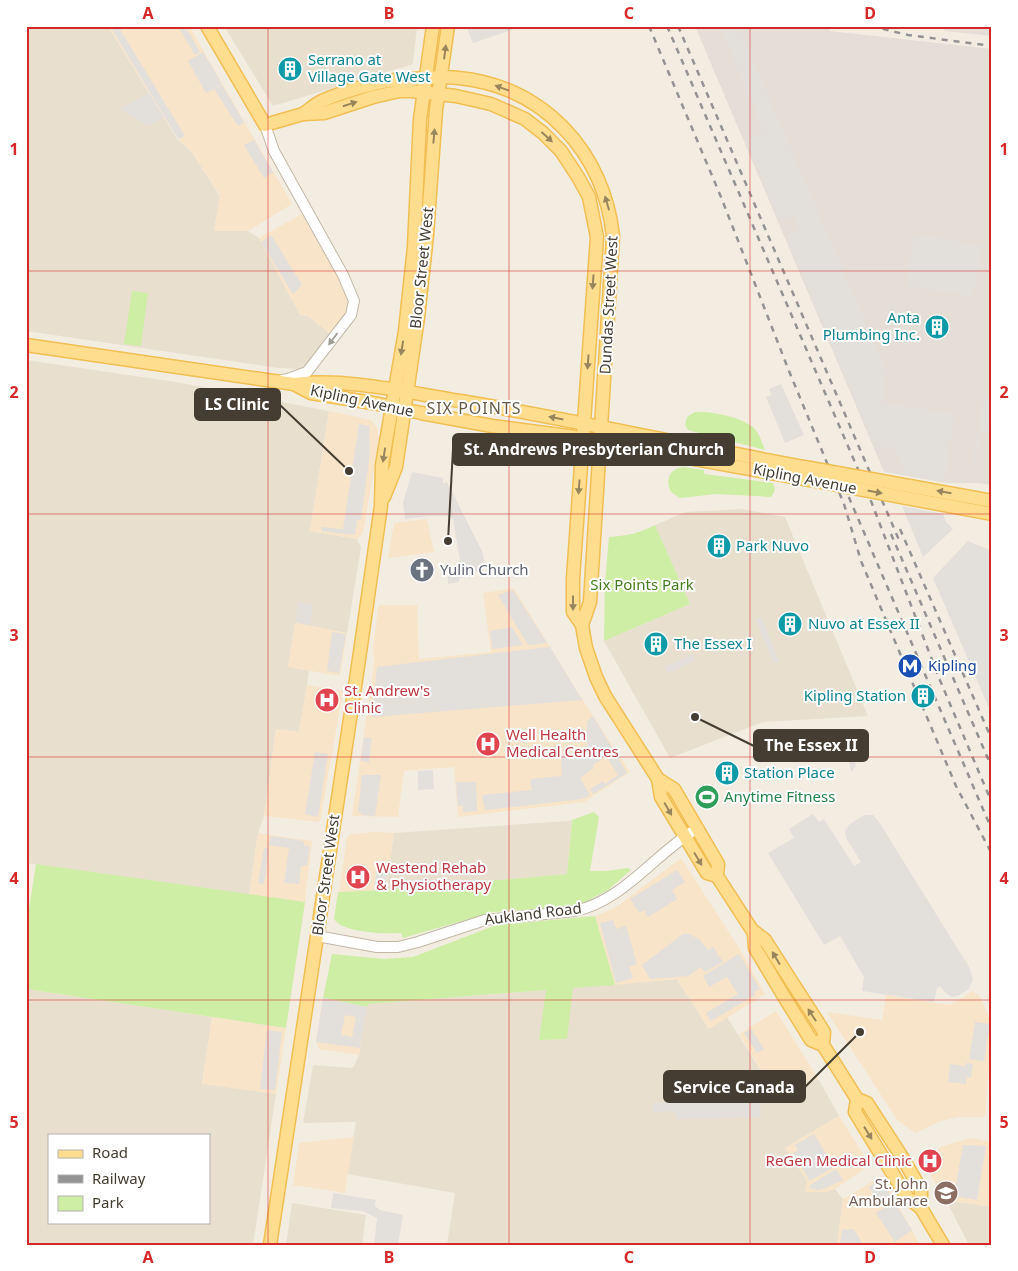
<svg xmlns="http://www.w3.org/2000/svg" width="1018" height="1271" font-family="'Noto Sans',sans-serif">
<rect width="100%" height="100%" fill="#f3ede1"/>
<g fill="#e8dfcf" fill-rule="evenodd">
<polygon points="26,26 108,26 177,139 191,151 220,196 214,230 248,231 259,238 300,315 308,316 330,334 311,362 300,369 278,368 26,331"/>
<polygon points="224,26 417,26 413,64 273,106"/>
<polygon points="26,360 176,382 329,411 310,531 357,539 361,548 347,633 295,623 288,666 309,671 307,685 299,732 276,729 264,816 258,833 249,895 26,863"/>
<polygon points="742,509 785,517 868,716 763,722 670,758 604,641 690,604 655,525 686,512"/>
<polygon points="572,820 567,874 386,890 394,833 567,821"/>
<polygon points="677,979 708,1028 727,1017 770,1085 819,1080 839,1116 785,1148 807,1180 826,1192 835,1189 843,1199 837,1245 447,1245 455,1193 347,1174 356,1122 303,1123 313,1065 353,1068 359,1055 367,1004 547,990 539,1040 566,1039 572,988"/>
<path d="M26 989 212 1017 202 1083 276 1094 253 1245H26ZM49 1135H209V1222H49Z"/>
<polygon points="946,1200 992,1207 992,1245 969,1245"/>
<polygon points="292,1203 366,1215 362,1245 286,1245"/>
</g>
<g fill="#f8e4c9">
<polygon points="108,26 189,26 292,204 248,231 214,231 220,195 191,151 178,139"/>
<polygon points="302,214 349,296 349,308 330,334 308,316 300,315 259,238"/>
<polygon points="329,411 371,420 377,427 379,440 363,533 357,539 310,531"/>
<polygon points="427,519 434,552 388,558 394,523"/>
<polygon points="514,588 577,691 630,772 584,802 458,817 454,767 404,771 398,817 352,816 374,664 373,647 378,608 380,605 417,605 419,659 491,652 483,593"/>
<polygon points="295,623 347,633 340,676 288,667"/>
<polygon points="307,685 343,691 320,822 264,816 276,729 299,732"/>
<polygon points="375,832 394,833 386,890 339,892 347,837 351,834"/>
<polygon points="258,833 312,841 305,902 249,895"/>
<polygon points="681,858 741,951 765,994 709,1029 677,979 615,985 595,916 615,908"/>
<polygon points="973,991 980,997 992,1024 985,1117 959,1117 940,1121 916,1133 898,1121 827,1012 882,1020 886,995 950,1005"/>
<polygon points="323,998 367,1007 359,1055 319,1049 316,1042"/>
<polygon points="776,1011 819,1080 770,1085 739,1034"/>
<polygon points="212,1017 286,1028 276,1094 202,1084"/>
<polygon points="839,1116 870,1165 835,1189 826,1192 805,1192 807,1180 785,1148"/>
<polygon points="354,1137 345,1193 293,1185 299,1143"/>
<polygon points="972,1138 992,1142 992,1207 946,1200 922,1162 942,1146"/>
<polygon points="882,1176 920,1245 837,1245 843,1199"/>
</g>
<g fill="#e4ded7">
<polygon points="695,26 828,26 830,31 992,49 992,485 976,483 947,483 884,472"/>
<polygon points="945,26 992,26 992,36 944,31"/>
</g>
<g fill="#ceeda5">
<polygon points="132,291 148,293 141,346 124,344"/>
<path d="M695 412C711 411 744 417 755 429 760 435 762 443 765 450L688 430 685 425 687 417Z"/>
<path d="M683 467 704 470V474L773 483C776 489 775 492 771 497L716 494 680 498 671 492C665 480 669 469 683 467Z"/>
<path d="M655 525 690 604 604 641 605 583 609 537C627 536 640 533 655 525Z"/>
<path d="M594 812 599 817 590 871H607L628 868 631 870 608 890 583 903 557 908 493 912 403 938 401 933C385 934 343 933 334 919L338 892 386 890 567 874 572 820Z"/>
<polygon points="36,864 305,902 286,1028 26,989 26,928"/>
<polygon points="595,916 615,985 573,988 567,1039 539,1040 546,990 368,1004 367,1007 323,998 332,954 384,959 413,957 496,925"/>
</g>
<g fill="#e3dfdb" fill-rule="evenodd">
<polygon points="110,26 118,26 185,136 178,139"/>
<polygon points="178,26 185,26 200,52 195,55"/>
<polygon points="466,26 520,26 520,27 473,43"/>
<polygon points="720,26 738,26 887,372 883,403 955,414 945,478 942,478 940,481 913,476 913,472 910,471 908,475 906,474 891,445 876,450 786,236 800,230 793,216 780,221 746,141 764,131"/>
<polygon points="203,52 222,84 214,89 222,85 244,122 238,126 214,89 206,93 188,61"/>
<polygon points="149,93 164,117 149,126 120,109"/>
<polygon points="254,140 273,172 264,178 244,145"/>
<polygon points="915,234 982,246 973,297 906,285"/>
<polygon points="271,235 302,285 293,294 261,242"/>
<polygon points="781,384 804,435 785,443 766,397 772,395 769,389"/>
<polygon points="984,397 992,398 992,413 988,432 981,431 974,468 971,468"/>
<polygon points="359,424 369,426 370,453 361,520 357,520 355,535 321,531 322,527 343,529"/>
<polygon points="412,472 443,478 443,484 447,482 482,551 484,560 483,566 478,571 459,579 459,582 448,584 448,576 459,564 460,560 453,519 450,516 428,516 405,519 403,503"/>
<polygon points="902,506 943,514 946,522 953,529 923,557"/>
<polygon points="968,541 992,551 992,715 933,578"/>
<polygon points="513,590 547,643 528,645 498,595"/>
<polygon points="298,602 313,605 310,625 295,622"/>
<polygon points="761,617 779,661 773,663 756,619"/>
<polygon points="512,627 523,645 492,649 490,631"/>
<polygon points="332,632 346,634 339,673 327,671"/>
<polygon points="550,647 582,700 372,717 377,667"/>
<polygon points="693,654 695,661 668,673 665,667"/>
<polygon points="593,716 627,773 593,794 590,789 603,781 605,784 618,775 606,756 593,765 594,768 580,778 590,795 582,799 485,810 482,795 532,790 530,779 562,776 561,754 587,751 587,722"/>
<polygon points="364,737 372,738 369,762 361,761"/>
<polygon points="847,744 863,744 862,758 855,759 856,766 851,772 849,760 847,760"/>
<polygon points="315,752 328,754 318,817 305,814"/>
<polygon points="433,770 434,789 418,790 418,771"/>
<polygon points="362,775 381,775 375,816 361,815 361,812 358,812"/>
<polygon points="456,782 476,782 477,811 463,812 463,806 458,806"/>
<polygon points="813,814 819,822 824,819 854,866 861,862 846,838 845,830 850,824 864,815 873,815 879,822 969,967 973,979 969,989 958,996 951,997 946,993 940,986 937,988 934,1002 862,991 864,977 840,936 824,945 768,853 794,838 789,829"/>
<polygon points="271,836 304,841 304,845 310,847 307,865 301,866 299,884 284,883 289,848 269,845"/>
<polygon points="264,848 269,848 264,884 258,883"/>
<polygon points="377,870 388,872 385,888 374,886"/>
<polygon points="677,870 685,882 672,890 677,899 648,917 644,910 639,913 630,899"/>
<polygon points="613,920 616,929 626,926 637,964 629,967 633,978 616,983 600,923"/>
<polygon points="683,934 689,934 699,939 708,950 713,947 723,962 705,972 701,967 688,976 650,979 642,965"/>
<polygon points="739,954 760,989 754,992 755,995 711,1021 706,1013 738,994 727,977 709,987 703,976"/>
<path d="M323 998 367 1007 360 1048 316 1042ZM345 1015 356 1017 352 1037 341 1035Z"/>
<polygon points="975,1022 990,1024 984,1061 969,1059"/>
<polygon points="751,1029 764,1049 757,1053 744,1033"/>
<polygon points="267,1030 282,1032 275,1090 260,1089"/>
<polygon points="966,1063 973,1064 971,1078 967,1077 966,1084 948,1082 950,1064 965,1066"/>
<polygon points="760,1100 761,1117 676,1119 675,1111 653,1112 653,1103"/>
<polygon points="814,1134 834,1167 810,1181 793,1153 798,1150 795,1145"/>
<polygon points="963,1145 986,1146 977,1200 954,1196"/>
<polygon points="836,1169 843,1180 826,1188 817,1190 809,1188 810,1185"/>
<polygon points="880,1179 893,1199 882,1206 869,1187"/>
<polygon points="333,1193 376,1200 375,1206 380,1210 403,1215 398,1245 374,1245 377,1218 362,1211 331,1208"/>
<polygon points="894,1202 912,1230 895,1242 876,1213"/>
<polygon points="854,1229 863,1245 840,1245 842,1230"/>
</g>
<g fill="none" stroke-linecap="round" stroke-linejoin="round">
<defs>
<g id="minor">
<polyline points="265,125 274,151 343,275 354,301 351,315 307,372 288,379 282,380"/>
<path d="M317 936 377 947H398L418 942 485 920 575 911C625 900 655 853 698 828"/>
</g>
<g id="major">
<polyline points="207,26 265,125 303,114 324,113 373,97 400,91 411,91 456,96 491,104 525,119 543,133 561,151 578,177 589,197 597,237 573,579 573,612 582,625 586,648 596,677 605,696 658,779 661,797 707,873 717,876"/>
<path d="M303 114C309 110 315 104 322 101 342 92 372 83 395 80 401 79 407 80 414 79 428 78 445 76 459 78 545 87 604 153 613 236L590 602 582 625"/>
<path d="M26 345 294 384C349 378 405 392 460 401 577 420 693 447 810 468"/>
<polyline points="294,384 311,393 379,404 421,413 492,426 568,436 810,480"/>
<polyline points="384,497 396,467 418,318 427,235 436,110 448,26"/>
<polyline points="658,779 674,789 718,864 717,876 752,930 765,940 824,1032 823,1045 857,1099 855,1112 907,1197 921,1208 943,1245"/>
<polyline points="754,933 755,948 783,995 811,1040 823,1045"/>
<polyline points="857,1099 867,1103 902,1157 921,1190 921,1208"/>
<polyline points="270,1245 357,673 381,506 382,465 405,331 414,247 420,119 433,26"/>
</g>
</defs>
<use href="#minor" stroke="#c2b8a6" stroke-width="12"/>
<use href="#major" stroke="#f1be52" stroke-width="15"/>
<use href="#minor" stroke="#fff" stroke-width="10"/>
<use href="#major" stroke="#ffdd8f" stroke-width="12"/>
<g stroke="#939393" stroke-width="2.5" stroke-dasharray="6 6" stroke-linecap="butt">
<polyline points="649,26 721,197 789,371 844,504 861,561 956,786 992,854"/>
<polyline points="667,26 866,488 939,678 992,803"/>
<polyline points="678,26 899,540"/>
<polyline points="871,26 908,35 992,46"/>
<polyline points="844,486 992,830"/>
<polyline points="900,529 992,740"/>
<polyline points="891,534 992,768"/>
</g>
<defs>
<g id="major-bridge">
<polyline points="810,468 992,501"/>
<polyline points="810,480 992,514"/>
</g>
</defs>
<use href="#major-bridge" stroke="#f1be52" stroke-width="15" stroke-linecap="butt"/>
<use href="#major-bridge" stroke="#ffdd8f" stroke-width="12"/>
</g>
<defs><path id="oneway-solid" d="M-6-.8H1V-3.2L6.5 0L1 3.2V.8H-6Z" transform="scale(1.25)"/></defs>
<g fill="#99855c">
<use href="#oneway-solid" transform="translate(445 52) rotate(-83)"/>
<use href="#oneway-solid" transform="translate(502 88) rotate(-160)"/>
<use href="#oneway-solid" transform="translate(350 104) rotate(-18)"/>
<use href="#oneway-solid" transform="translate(434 136) rotate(-85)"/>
<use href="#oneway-solid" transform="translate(547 137) rotate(42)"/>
<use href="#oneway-solid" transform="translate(607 203) rotate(-106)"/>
<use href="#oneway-solid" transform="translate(593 282) rotate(94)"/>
<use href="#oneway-solid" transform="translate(402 348) rotate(99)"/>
<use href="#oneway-solid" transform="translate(588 362) rotate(94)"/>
<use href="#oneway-solid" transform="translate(556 418) rotate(-169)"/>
<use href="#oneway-solid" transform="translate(384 455) rotate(99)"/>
<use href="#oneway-solid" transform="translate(579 487) rotate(94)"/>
<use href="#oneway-solid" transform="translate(875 492) rotate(11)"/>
<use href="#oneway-solid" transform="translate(944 492) rotate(-170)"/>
<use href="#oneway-solid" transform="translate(573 603) rotate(90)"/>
<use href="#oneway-solid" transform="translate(668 809) rotate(60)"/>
<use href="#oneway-solid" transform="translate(698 859) rotate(59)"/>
<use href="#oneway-solid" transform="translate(776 958) rotate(-121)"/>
<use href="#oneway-solid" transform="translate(812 1015) rotate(-123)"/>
<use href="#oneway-solid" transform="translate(868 1133) rotate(58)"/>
</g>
<use fill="#a29e98" href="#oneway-solid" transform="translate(333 339) rotate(127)"/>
<path fill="none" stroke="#d62828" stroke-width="1" stroke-opacity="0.55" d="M268 26V1245M509 26V1245M750 26V1245M26 271H992M26 514H992M26 757H992M26 1000H992"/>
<defs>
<symbol id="building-disc" viewBox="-11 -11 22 22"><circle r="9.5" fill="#0f9aa8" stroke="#fff"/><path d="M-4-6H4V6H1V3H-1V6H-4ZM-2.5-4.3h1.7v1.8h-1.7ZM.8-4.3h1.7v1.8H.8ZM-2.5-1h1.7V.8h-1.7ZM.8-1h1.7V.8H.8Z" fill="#fff"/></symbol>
<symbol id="church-disc" viewBox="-11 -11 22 22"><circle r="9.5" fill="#6b7280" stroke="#fff"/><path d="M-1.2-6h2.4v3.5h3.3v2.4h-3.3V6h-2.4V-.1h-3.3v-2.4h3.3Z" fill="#fff"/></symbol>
<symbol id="metro-disc" viewBox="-11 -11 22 22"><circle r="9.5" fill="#1a4fb4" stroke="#fff"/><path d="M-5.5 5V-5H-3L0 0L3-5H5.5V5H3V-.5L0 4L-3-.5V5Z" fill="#fff"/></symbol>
<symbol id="hospital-disc" viewBox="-11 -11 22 22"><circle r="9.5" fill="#e0444e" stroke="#fff"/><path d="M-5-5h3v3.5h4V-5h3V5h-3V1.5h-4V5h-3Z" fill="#fff"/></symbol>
<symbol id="stadium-disc" viewBox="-11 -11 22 22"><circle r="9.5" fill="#2e9e5b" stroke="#fff"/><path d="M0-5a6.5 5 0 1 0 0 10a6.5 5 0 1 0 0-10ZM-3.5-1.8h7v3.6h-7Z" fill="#fff"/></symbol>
<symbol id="university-disc" viewBox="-11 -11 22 22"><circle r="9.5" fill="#8d6e63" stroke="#fff"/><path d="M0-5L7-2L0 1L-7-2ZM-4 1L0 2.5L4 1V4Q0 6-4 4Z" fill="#fff"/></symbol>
</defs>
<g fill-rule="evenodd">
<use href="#building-disc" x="276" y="55" width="28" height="28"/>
<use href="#building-disc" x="923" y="313" width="28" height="28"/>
<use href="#building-disc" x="705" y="532" width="28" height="28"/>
<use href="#church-disc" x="408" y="556" width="28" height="28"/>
<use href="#building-disc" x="776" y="610" width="28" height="28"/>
<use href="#building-disc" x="642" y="630" width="28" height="28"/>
<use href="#metro-disc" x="896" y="652" width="28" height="28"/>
<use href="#building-disc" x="909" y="682" width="28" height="28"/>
<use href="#hospital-disc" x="313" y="686" width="28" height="28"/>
<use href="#hospital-disc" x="474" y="730" width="28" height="28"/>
<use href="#building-disc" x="713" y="759" width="28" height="28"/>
<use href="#stadium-disc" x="693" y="783" width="28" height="28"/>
<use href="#hospital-disc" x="344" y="863" width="28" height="28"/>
<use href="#hospital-disc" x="916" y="1147" width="28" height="28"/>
<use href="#university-disc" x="932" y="1179" width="28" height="28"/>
</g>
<g text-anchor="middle" stroke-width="4" stroke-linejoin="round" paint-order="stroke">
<g font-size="15" fill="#0d838f" stroke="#fff" text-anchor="start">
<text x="308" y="65">Serrano at<tspan x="308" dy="17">Village Gate West</tspan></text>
<text x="920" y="323" text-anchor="end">Anta<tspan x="920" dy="17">Plumbing Inc.</tspan></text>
<text x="736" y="551">Park Nuvo</text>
<text x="808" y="629">Nuvo at Essex II</text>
<text x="674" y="649">The Essex I</text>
<text x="906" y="701" text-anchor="end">Kipling Station</text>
<text x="744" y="778">Station Place</text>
</g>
<g font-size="15" fill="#453d32" stroke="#fff">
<text transform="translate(422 268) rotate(-84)" y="5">Bloor Street West</text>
<text transform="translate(609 305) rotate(-87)" y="5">Dundas Street West</text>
<text transform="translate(362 401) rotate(12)" y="5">Kipling Avenue</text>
<text transform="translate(805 479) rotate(11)" y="5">Kipling Avenue</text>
<text transform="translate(326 875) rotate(-82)" y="5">Bloor Street West</text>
<text transform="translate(533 914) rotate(-7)" y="5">Aukland Road</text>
</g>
<g font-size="15" fill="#5b616d" stroke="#fff" text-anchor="start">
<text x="440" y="575">Yulin Church</text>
</g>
<g font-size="15" fill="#447c1f" stroke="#fff">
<text x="642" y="590">Six Points Park</text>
</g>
<g font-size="15" fill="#164399" stroke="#fff" text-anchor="start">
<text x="928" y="671">Kipling</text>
</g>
<g font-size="15" fill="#be3a42" stroke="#fff" text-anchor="start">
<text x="344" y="696">St. Andrew's<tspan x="344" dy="17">Clinic</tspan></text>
<text x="506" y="740">Well Health<tspan x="506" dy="17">Medical Centres</tspan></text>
<text x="376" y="873">Westend Rehab<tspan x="376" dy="17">&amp; Physiotherapy</tspan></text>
<text x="912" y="1166" text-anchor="end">ReGen Medical Clinic</text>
</g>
<g font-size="15" fill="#27864d" stroke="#fff" text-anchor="start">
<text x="724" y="802">Anytime Fitness</text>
</g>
<g font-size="15" fill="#785e54" stroke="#fff" text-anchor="end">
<text x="928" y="1189">St. John<tspan x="928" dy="17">Ambulance</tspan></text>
</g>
<g font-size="16" letter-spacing="1" fill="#695b48" stroke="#fff">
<text x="474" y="414">SIX POINTS</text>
</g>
</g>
<path fill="none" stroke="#453d32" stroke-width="2" d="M349 471L280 405M448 541L453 449M695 717L754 746M860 1032L805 1087"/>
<g fill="#453d32" stroke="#fff" stroke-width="2">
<circle cx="349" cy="471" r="5"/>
<circle cx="448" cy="541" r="5"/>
<circle cx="695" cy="717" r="5"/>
<circle cx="860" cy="1032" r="5"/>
</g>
<g fill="#453d32" stroke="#453d32" stroke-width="2">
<rect x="195" y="389" width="85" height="31" rx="5"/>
<rect x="453" y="434" width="281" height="31" rx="5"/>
<rect x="754" y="730" width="114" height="31" rx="5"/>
<rect x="664" y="1071" width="141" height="31" rx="5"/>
</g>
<g font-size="16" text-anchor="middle" font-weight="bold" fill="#fff">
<text x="237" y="410">LS Clinic</text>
<text x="594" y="455">St. Andrews Presbyterian Church</text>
<text x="811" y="751">The Essex II</text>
<text x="734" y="1093">Service Canada</text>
</g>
<rect width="1018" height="1271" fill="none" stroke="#ffffff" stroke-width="55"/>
<rect x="48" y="1134" width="162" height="90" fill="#ffffff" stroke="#b5b1ad"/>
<rect x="58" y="1150" width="25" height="8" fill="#ffdd8f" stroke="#b5b1ad"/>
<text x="92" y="1158" font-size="15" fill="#453d32">Road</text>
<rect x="58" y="1175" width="25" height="8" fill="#939393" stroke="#b5b1ad"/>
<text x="92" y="1184" font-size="15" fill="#453d32">Railway</text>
<rect x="58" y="1196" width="25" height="15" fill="#ceeda5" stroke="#b5b1ad"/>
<text x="92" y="1208" font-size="15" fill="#453d32">Park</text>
<rect x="28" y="28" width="962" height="1216" fill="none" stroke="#d62828" stroke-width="2"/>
<g font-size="16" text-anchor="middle" font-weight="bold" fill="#d62828">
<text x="148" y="19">A</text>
<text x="389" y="19">B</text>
<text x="629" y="19">C</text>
<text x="870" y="19">D</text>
<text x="14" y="155">1</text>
<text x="1004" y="155">1</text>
<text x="14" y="398">2</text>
<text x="1004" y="398">2</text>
<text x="14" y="641">3</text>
<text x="1004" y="641">3</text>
<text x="14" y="884">4</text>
<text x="1004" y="884">4</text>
<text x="14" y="1128">5</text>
<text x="1004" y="1128">5</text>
<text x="148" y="1263">A</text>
<text x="389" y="1263">B</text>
<text x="629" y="1263">C</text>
<text x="870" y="1263">D</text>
</g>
</svg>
